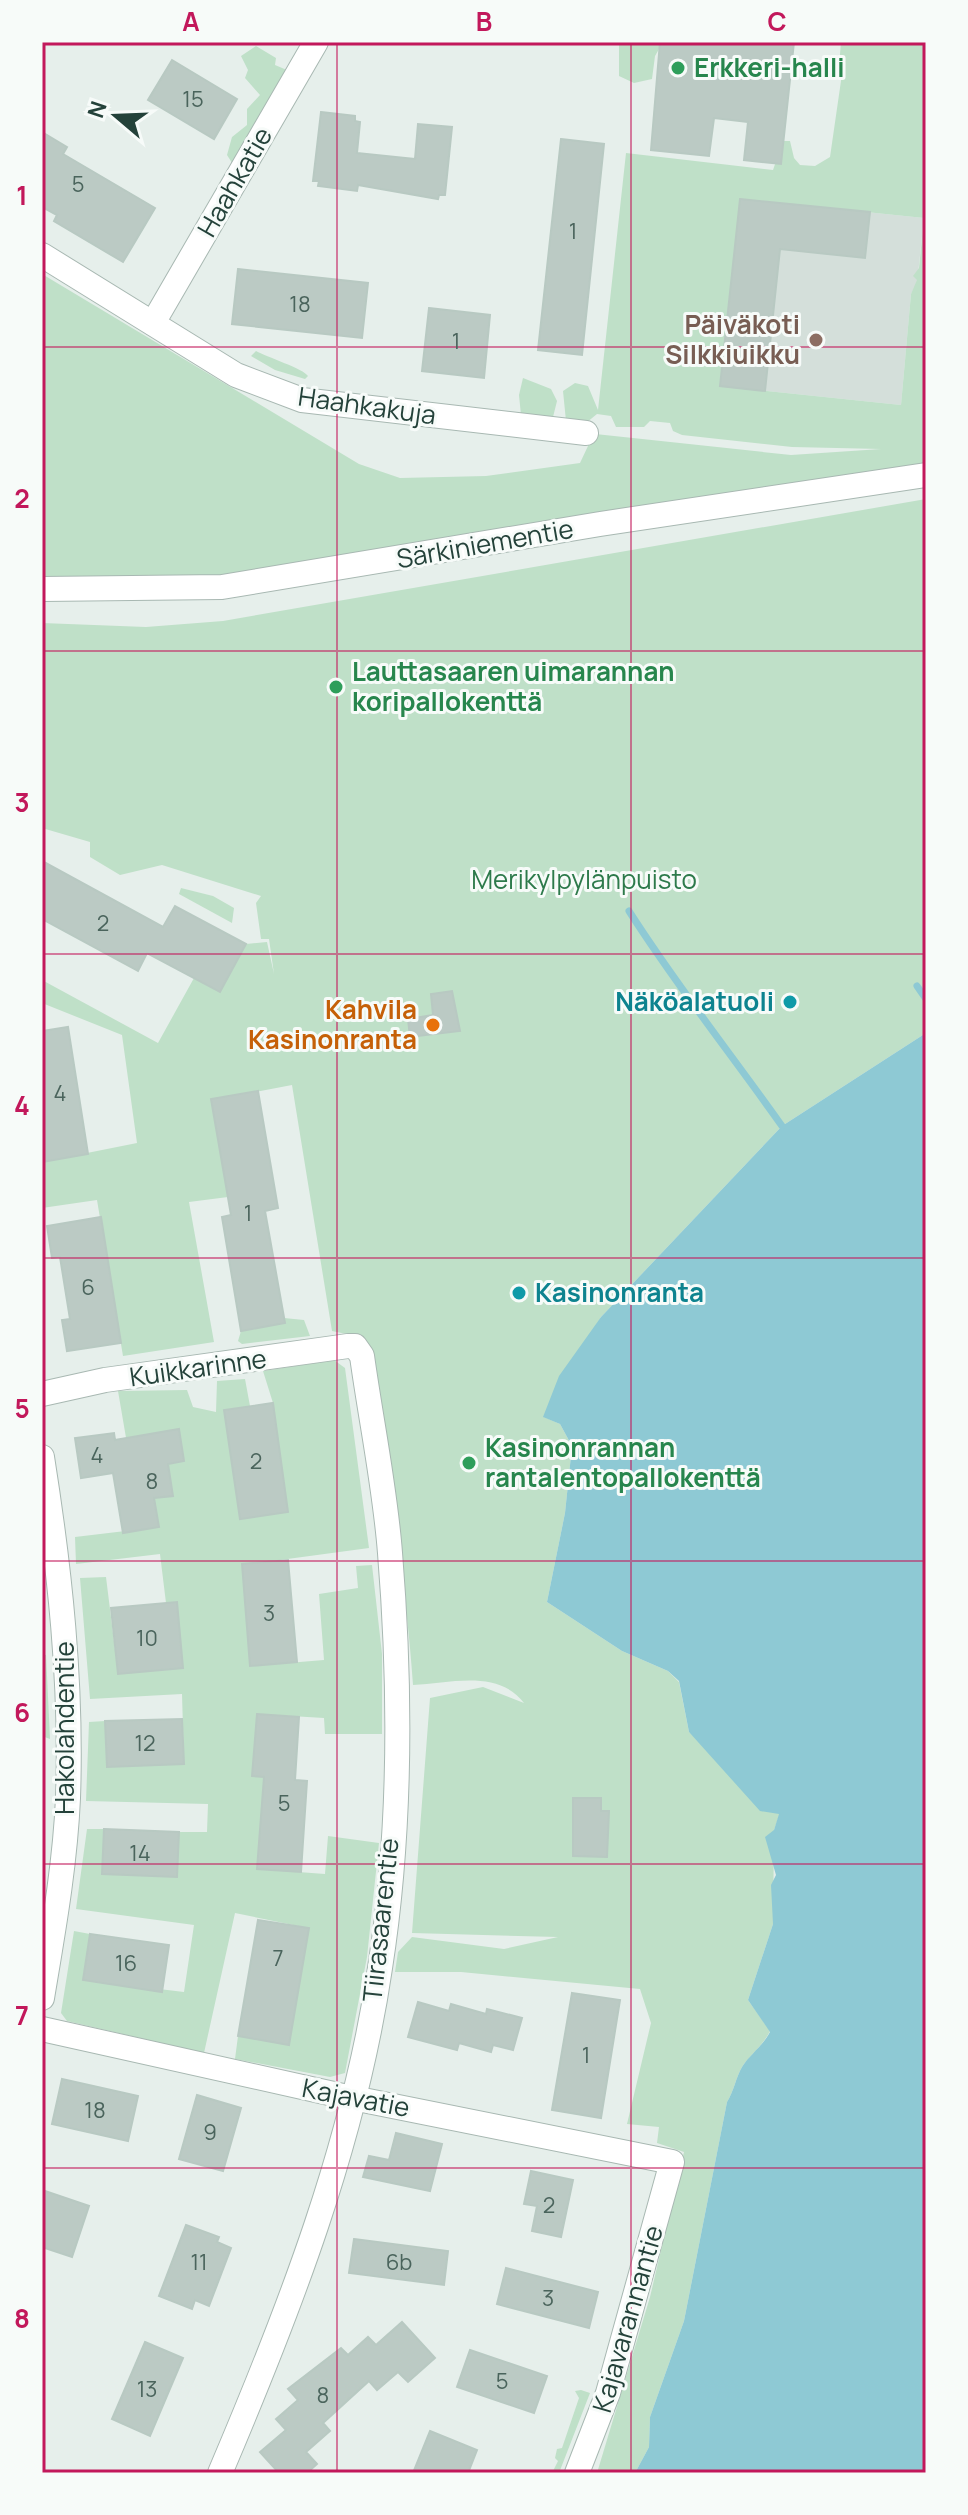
<svg xmlns="http://www.w3.org/2000/svg" width="968" height="2515" font-family="Manrope,sans-serif">
<rect width="100%" height="100%" fill="#e6efeb"/>
<polygon fill="#d4dfda" points="740,199 924,218 917,283 911,294 901,405 720,386"/>
<g fill="#bfe0c8" fill-rule="evenodd">
<polygon points="619,42 663,42 655,56 652,79 634,83 619,76"/>
<path d="M841 42H926V473L222 586 42 590V274L359 464 400 478 486 476 580 463 588 446 586 433 791 455 881 449 792 447 682 435 673 431 670 423 650 421 644 427H616L611 416 597 414 586 423 566 421 563 391 575 383 588 386 598 410 626 153 773 170 783 141H790L794 158 800 165 815 166 830 157 843 67 839 66ZM740 199 924 218 919 268 913 276 917 280 911 294 901 405 720 386Z"/>
<polygon points="256,46 276,58 275,65 294,73 280,116 280,130 234,166 227,155 232,137 247,125 247,109 260,95 245,78 248,70 241,56"/>
<path d="M256 351C267 357 304 369 308 376L305 379 275 370 251 356Z"/>
<polygon points="523,378 551,389 557,401 553,417 543,424 521,415 519,395"/>
<path d="M926 499V1033L782 1126 601 1317 544 1417 560 1424 572 1446 565 1513 547 1602 622 1651 668 1671 679 1682 689 1732 780 1813 774 1830 773 1924 748 2000 770 2031C762 2047 750 2055 742 2067 736 2077 734 2091 727 2102L684 2321 650 2417 649 2447 635 2473H597L650 2297 684 2152 657 2143 659 2127 627 2124 651 2023 640 1989 461 1972H395L398 1952 412 1937 504 1949 558 1937 412 1933 430 1698 483 1687 524 1703C498 1669 451 1683 413 1685 405 1568 384 1453 361 1337L332 1331 292 1085 212 1100 228 1197 189 1202 214 1342 123 1356 97 1200 42 1208V1162L137 1143 122 1035 42 1003V980L158 1043 194 978 210 987 246 944 267 942 274 974 269 939H261L256 903 261 896 162 865 120 875 90 857V842L42 828V623L146 627 223 621Z"/>
<polygon points="181,888 213,896 234,908 232,923 179,894"/>
<polygon points="284,1318 304,1320 310,1336 242,1344 238,1341 241,1331 284,1323"/>
<polygon points="334,1360 345,1368 369,1548 242,1565 251,1666 324,1660 319,1594 358,1588 356,1566 372,1565 382,1654 382,1734 325,1734 324,1718 257,1714 252,1776 264,1777 258,1869 325,1874 328,1836 379,1843 367,1957 345,2073 330,2077 235,2059 238,2036 289,2044 308,1928 235,1913 204,2053 67,2021 61,2013 74,1931 90,1934 84,1980 184,1992 194,1925 76,1909 87,1829 104,1829 102,1874 177,1876 179,1832 207,1832 208,1804 86,1801 89,1722 105,1721 107,1767 184,1763 182,1694 90,1699 80,1578 106,1577 118,1674 182,1668 177,1602 166,1603 160,1554 76,1564 75,1537 159,1527 154,1498 172,1495 131,1467 118,1391 187,1390 193,1407 216,1412 217,1381 245,1379 250,1406 224,1410 240,1519 288,1511 273,1403 263,1371"/>
<polygon points="42,1654 46,1655 50,1739 42,1736"/>
<polygon points="581,2390 590,2393 559,2473 552,2473 558,2461 555,2458 557,2449 562,2448 579,2398 575,2391"/>
</g>
<path fill="#8ec9d4" d="M926 1033V2473H635L649 2447 650 2417 684 2321 727 2102C734 2091 736 2077 742 2067 750 2054 762 2047 770 2032L748 2000 773 1924 771 1885 776 1875 765 1837 774 1830 779 1814 760 1811 689 1732 679 1681 668 1671 622 1651 547 1602 565 1513 572 1446 560 1424 543 1417 559 1376 601 1317 782 1126Z"/>
<g fill="none" stroke-linecap="round" stroke-linejoin="round">
<g stroke="#8ec9d4" stroke-width="7">
<path d="M629 911C676 985 731 1054 782 1126"/>
<polyline points="917,986 926,999"/>
</g>
</g>
<g fill="#bbcac4" stroke="#b8c9c2" stroke-width="2">
<polygon points="660,42 794,42 781,164 744,160 748,122 714,118 709,156 651,150"/>
<polygon points="172,60 237,99 214,139 148,100"/>
<polygon points="321,112 355,116 355,121 360,122 357,153 415,159 418,124 452,127 445,195 439,195 438,199 358,185 357,191 318,186 319,181 313,181"/>
<polygon points="42,132 67,147 63,154 155,208 123,262 54,221 57,215 42,207"/>
<polygon points="561,139 604,144 582,355 538,350"/>
<polygon points="740,199 870,212 865,258 780,249 765,391 720,386"/>
<polygon points="238,269 368,283 362,338 232,324"/>
<polygon points="429,308 490,315 484,378 422,371"/>
<polygon points="42,861 163,927 175,906 246,944 220,992 147,953 138,971 42,919"/>
<polygon points="452,991 460,1031 410,1037 408,1019 433,1015 431,994"/>
<polygon points="68,1027 88,1154 42,1162 42,1031"/>
<polygon points="258,1091 278,1208 265,1211 285,1323 241,1331 222,1217 231,1215 211,1099"/>
<polygon points="101,1217 121,1343 67,1351 62,1320 70,1319 60,1257 52,1258 47,1226"/>
<polygon points="273,1403 288,1512 240,1519 224,1410"/>
<polygon points="179,1429 184,1461 168,1464 173,1496 154,1498 159,1527 123,1533 113,1473 81,1478 75,1438 114,1433 115,1440"/>
<polygon points="288,1560 297,1662 250,1666 242,1564"/>
<polygon points="177,1602 183,1668 118,1674 111,1608"/>
<polygon points="257,1714 299,1717 295,1780 307,1781 301,1872 257,1869 264,1777 252,1776"/>
<polygon points="182,1719 184,1764 107,1767 105,1721"/>
<polygon points="573,1798 601,1798 601,1811 609,1811 607,1857 573,1856"/>
<polygon points="104,1829 179,1832 177,1877 102,1874"/>
<polygon points="258,1920 309,1928 289,2045 238,2036"/>
<polygon points="90,1934 169,1945 162,1992 83,1980"/>
<polygon points="572,1993 620,2000 601,2118 552,2110"/>
<polygon points="418,2002 449,2011 451,2004 486,2014 487,2009 522,2018 513,2050 493,2045 491,2052 459,2043 457,2050 408,2037"/>
<polygon points="62,2079 138,2096 128,2141 52,2124"/>
<polygon points="197,2095 241,2108 223,2171 179,2159"/>
<polygon points="396,2133 442,2144 430,2191 363,2177 369,2156 389,2160"/>
<polygon points="531,2171 573,2180 561,2237 532,2231 537,2206 524,2204"/>
<polygon points="42,2190 89,2206 72,2257 42,2247"/>
<polygon points="186,2225 219,2237 217,2242 231,2248 209,2306 195,2300 192,2309 159,2296"/>
<polygon points="354,2239 448,2251 444,2285 349,2273"/>
<polygon points="506,2268 598,2292 589,2328 497,2304"/>
<polygon points="402,2322 435,2358 408,2382 398,2372 377,2390 369,2381 323,2423 330,2431 306,2452 317,2464 307,2473 279,2473 260,2452 286,2430 276,2419 298,2400 288,2389 341,2348 348,2355 368,2337 376,2345"/>
<polygon points="145,2342 183,2358 150,2436 112,2419"/>
<polygon points="470,2350 547,2376 534,2413 457,2387"/>
<polygon points="430,2431 477,2450 468,2473 413,2473"/>
</g>
<g fill="none" stroke-linecap="round" stroke-linejoin="round">
<defs>
<g id="minor">
<polyline points="42,255 236,375 302,400 586,433"/>
<polyline points="153,323 316,42"/>
<path d="M42 1394 105 1380 348 1346H355L362 1356C371 1421 385 1487 390 1553 401 1689 401 1833 380 1968 354 2144 289 2311 220 2473"/>
<path d="M42 1457C60 1571 72 1683 68 1798 65 1866 53 1932 42 1998"/>
<polyline points="42,2029 338,2095 672,2162 608,2393 577,2473"/>
</g>
<polyline id="tertiary" points="42,589 222,587 600,524 926,475"/>
</defs>
<use href="#minor" stroke="#a8b8b2" stroke-width="26"/>
<use href="#tertiary" stroke="#a8b8b2" stroke-width="26"/>
<use href="#minor" stroke="#fff" stroke-width="24"/>
<use href="#tertiary" stroke="#fff" stroke-width="24"/>
</g>
<path fill="none" stroke="#c2185b" stroke-width="2" stroke-opacity="0.55" d="M337 42V2473M631 42V2473M42 347H926M42 651H926M42 954H926M42 1258H926M42 1561H926M42 1864H926M42 2168H926"/>
<g fill="#2e9e5b" stroke="#f7fbf9" stroke-width="3">
<circle cx="678" cy="68" r="8"/>
<circle cx="336" cy="687" r="8"/>
<circle cx="469" cy="1463" r="8"/>
</g>
<circle fill="#8d6e63" stroke="#f7fbf9" stroke-width="3" cx="816" cy="340" r="8"/>
<g fill="#0f9aa8" stroke="#f7fbf9" stroke-width="3">
<circle cx="790" cy="1002" r="8"/>
<circle cx="519" cy="1293" r="8"/>
</g>
<circle fill="#e8710a" stroke="#f7fbf9" stroke-width="3" cx="433" cy="1025" r="8"/>
<g text-anchor="middle" stroke-width="6" stroke-linejoin="round" paint-order="stroke">
<g font-size="22" fill="#4a645c">
<text x="193" y="107">15</text>
<text x="78" y="192">5</text>
<text x="573" y="239">1</text>
<text x="300" y="312">18</text>
<text x="456" y="349">1</text>
<text x="103" y="931">2</text>
<text x="60" y="1101">4</text>
<text x="248" y="1221">1</text>
<text x="88" y="1295">6</text>
<text x="97" y="1463">4</text>
<text x="256" y="1469">2</text>
<text x="152" y="1489">8</text>
<text x="269" y="1621">3</text>
<text x="147" y="1646">10</text>
<text x="145" y="1751">12</text>
<text x="284" y="1811">5</text>
<text x="140" y="1861">14</text>
<text x="278" y="1966">7</text>
<text x="126" y="1971">16</text>
<text x="586" y="2063">1</text>
<text x="95" y="2118">18</text>
<text x="210" y="2140">9</text>
<text x="549" y="2213">2</text>
<text x="199" y="2270">11</text>
<text x="399" y="2270">6b</text>
<text x="548" y="2306">3</text>
<text x="502" y="2389">5</text>
<text x="147" y="2397">13</text>
<text x="323" y="2403">8</text>
</g>
<g font-size="26" font-weight="bold" fill="#27864d" stroke="#f7fbf9" text-anchor="start">
<text x="694" y="77">Erkkeri-halli</text>
<text x="352" y="681">Lauttasaaren uimarannan<tspan x="352" dy="30">koripallokenttä</tspan></text>
<text x="485" y="1457">Kasinonrannan<tspan x="485" dy="30">rantalentopallokenttä</tspan></text>
</g>
<g font-size="26" fill="#24423a" stroke="#f7fbf9">
<text transform="translate(235 182) rotate(-60)" y="9">Haahkatie</text>
<text transform="translate(367 406) rotate(8)" y="9">Haahkakuja</text>
<text transform="translate(485 544) rotate(-10)" y="9">Särkiniementie</text>
<text transform="translate(198 1368) rotate(-8)" y="9">Kuikkarinne</text>
<text transform="translate(65 1728) rotate(-90)" y="9">Hakolahdentie</text>
<text transform="translate(381 1920) rotate(-84)" y="9">Tiirasaarentie</text>
<text transform="translate(356 2098) rotate(11)" y="9">Kajavatie</text>
<text transform="translate(628 2319) rotate(-74)" y="9">Kajavarannantie</text>
</g>
<g font-size="26" font-weight="bold" fill="#785e54" stroke="#f7fbf9" text-anchor="end">
<text x="800" y="334">Päiväkoti<tspan x="800" dy="30">Silkkiuikku</tspan></text>
</g>
<g font-size="26" fill="#2d7a4b" stroke="#f7fbf9">
<text x="584" y="889">Merikylpylänpuisto</text>
</g>
<g font-size="26" font-weight="bold" fill="#0d838f" stroke="#f7fbf9" text-anchor="end">
<text x="774" y="1011">Näköalatuoli</text>
<text x="535" y="1302" text-anchor="start">Kasinonranta</text>
</g>
<g font-size="26" font-weight="bold" fill="#c56008" stroke="#f7fbf9" text-anchor="end">
<text x="417" y="1019">Kahvila<tspan x="417" dy="30">Kasinonranta</tspan></text>
</g>
</g>
<rect width="968" height="2515" fill="none" stroke="#f7fbf9" stroke-width="88"/>
<g transform="translate(116 116) rotate(289)" stroke="#f7fbf9" stroke-width="6" paint-order="stroke">
<path d="M0-6L14 30L0 20L-14 30Z" fill="#24423a"/>
<text y="-12" font-size="22" font-weight="bold" text-anchor="middle" fill="#24423a">N</text>
</g>
<rect x="44" y="44" width="880" height="2427" fill="none" stroke="#c2185b" stroke-width="3"/>
<g font-size="26" text-anchor="middle" font-weight="bold" fill="#c2185b">
<text x="191" y="31">A</text>
<text x="484" y="31">B</text>
<text x="777" y="31">C</text>
<text x="22" y="205">1</text>
<text x="22" y="508">2</text>
<text x="22" y="812">3</text>
<text x="22" y="1115">4</text>
<text x="22" y="1418">5</text>
<text x="22" y="1722">6</text>
<text x="22" y="2025">7</text>
<text x="22" y="2328">8</text>
</g>
</svg>
